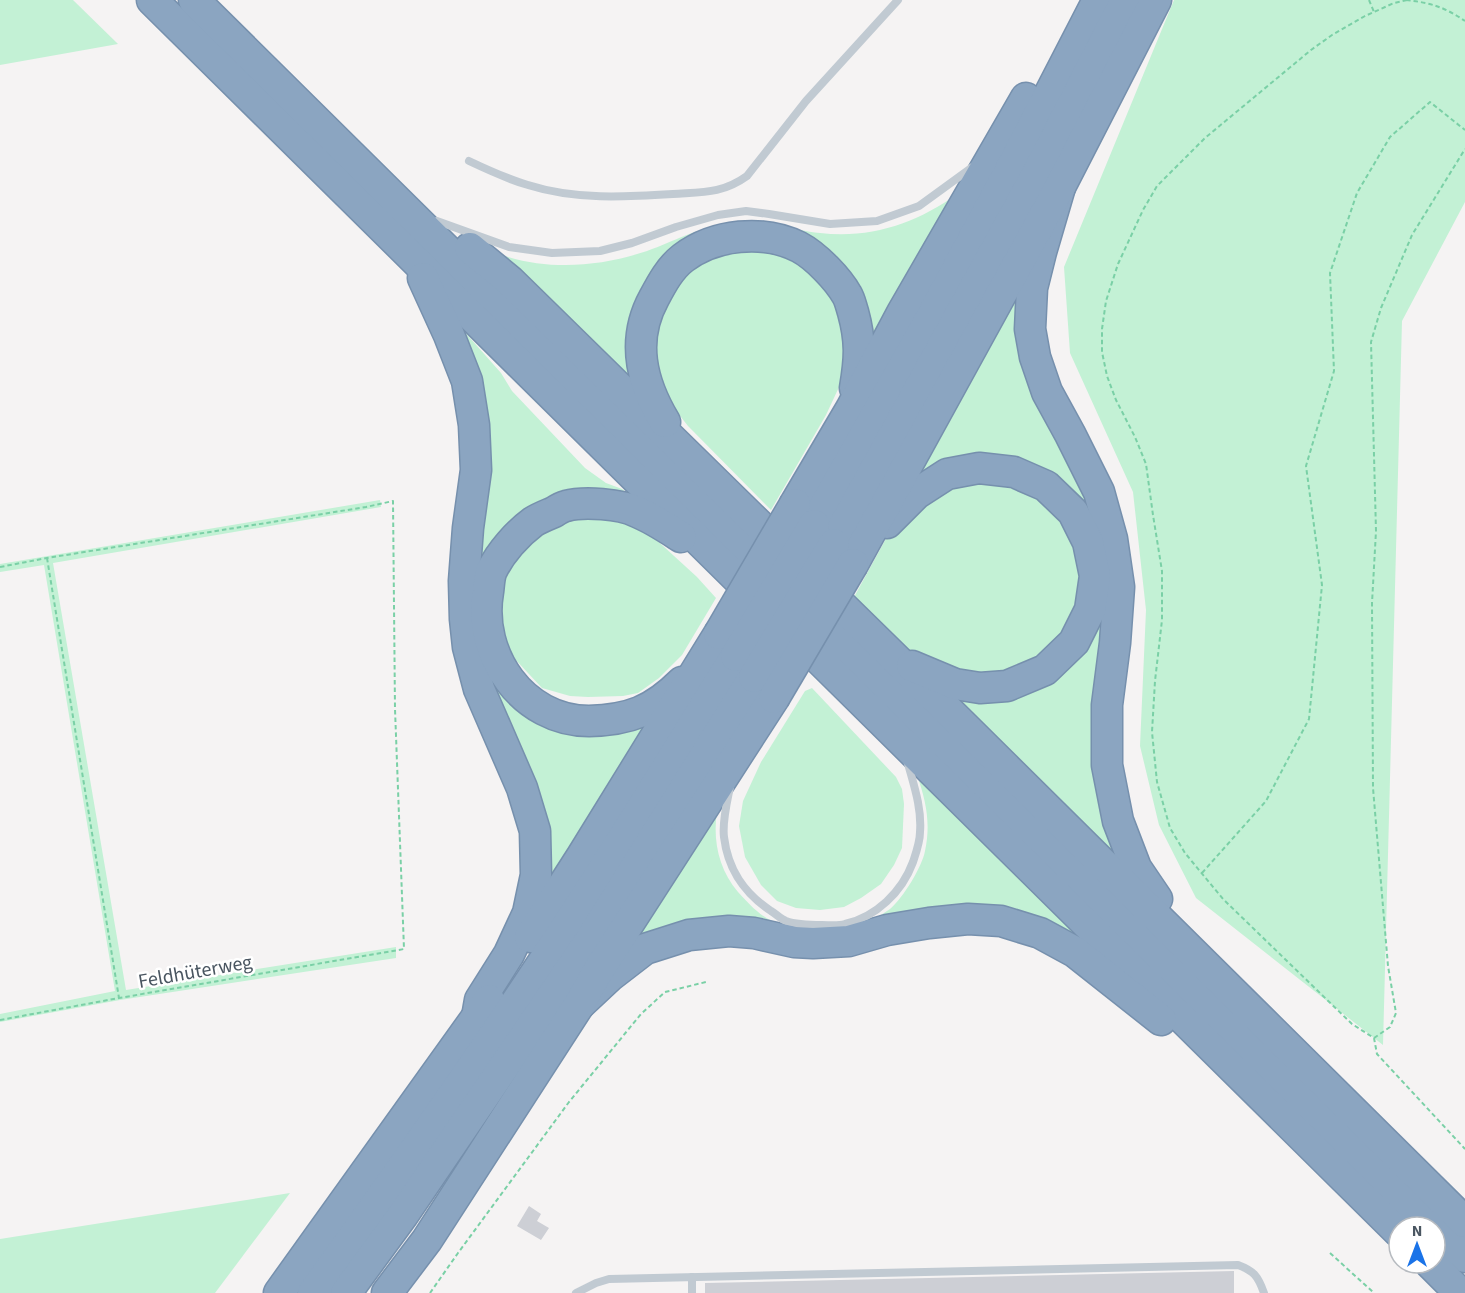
<svg xmlns="http://www.w3.org/2000/svg" width="1465" height="1293" font-family="'Source Sans 3',sans-serif">
<rect width="100%" height="100%" fill="#f5f3f3"/>
<g fill="#c3f1d5">
<polygon points="0,0 73,0 118,44 0,65"/>
<polygon points="1174,0 1465,0 1465,202 1402,321 1383,1045 1196,898 1159,825 1140,746 1146,610 1133,492 1070,353 1064,267"/>
<path d="M957 194 875 336 871 332 816 244 679 248 633 383 580 328 522 276 499 254C548 271 599 267 647 251 675 241 694 229 725 225 741 222 764 223 780 226 793 228 806 232 820 233 871 239 917 223 957 194Z"/>
<polygon points="762,246 819,271 849,332 840,385 826,415 771,510 688,426 662,393 657,378 654,326 676,278 719,251"/>
<path d="M1024 272 1026 273C1022 301 1021 330 1028 358 1037 391 1055 419 1070 449 1085 478 1099 510 1104 543 1116 613 1095 681 1098 751 1100 791 1112 829 1129 864L1125 870 941 689V687C960 693 975 697 995 695 1009 694 1021 689 1034 684 1101 655 1121 572 1084 511 1074 494 1056 482 1040 473 1018 461 990 454 965 459 951 462 936 467 923 475 916 479 911 485 905 489L995 326Z"/>
<polygon points="462,329 501,373 512,391 585,468 606,483 622,489 636,501 601,493 482,571 525,705 653,714 545,898 486,685"/>
<polygon points="962,478 1024,483 1075,530 1083,605 1050,658 977,681 910,653 853,599 889,533"/>
<polygon points="380,500 381,507 53,563 126,990 396,947 396,958 120,1000 0,1022 0,1014 115,991 44,565 0,572 0,564"/>
<polygon points="570,516 625,518 650,534 697,577 716,598 682,655 659,678 638,693 623,696 588,697 570,696 542,688 513,657 503,632 497,608 509,557 524,538"/>
<polygon points="812,688 896,777 902,789 904,804 902,848 894,865 881,884 861,898 844,907 820,910 796,908 777,901 761,885 745,857 739,826 743,801 761,762 805,691"/>
<path d="M917 775 1118 974 1116 976C1095 960 1075 944 1052 932 1016 914 966 908 927 915 895 920 865 933 833 934 802 934 777 928 747 925 693 918 654 937 610 965L721 793C711 827 714 864 738 892 748 903 759 915 772 921 796 932 833 935 858 926 866 924 883 914 890 909 903 898 922 867 925 851 931 823 926 801 917 775Z"/>
<polygon points="290,1193 215,1293 0,1293 0,1239"/>
</g>
<g fill="#cdcfd5">
<polygon points="529,1206 541,1214 537,1221 549,1228 541,1240 517,1226"/>
<polygon points="1234,1271 1234,1293 705,1293 705,1283"/>
</g>
<g fill="none" stroke-linecap="round" stroke-linejoin="round">
<defs>
<g id="motorway">
<polyline points="152,0 1399,1232"/>
<polyline points="194,0 1465,1257"/>
<polyline points="1060,187 1041,252 1032,288 1030,329 1035,357 1047,392 1070,434 1099,492 1112,539 1119,587 1115,643 1107,705 1107,765 1118,821 1136,868 1157,899"/>
<polyline points="470,248 510,281 896,659 1465,1222"/>
<polyline points="423,278 449,335 467,381 474,425 476,470 468,528 464,581 465,619 468,647 479,689 522,788 535,831 536,875 528,913 509,954 480,1000 477,1017"/>
<path d="M665 422C641 382 631 340 654 298 662 283 670 268 683 258 715 234 763 229 799 247 816 256 838 279 847 295 850 300 851 306 853 312 861 341 860 359 855 388"/>
<polyline points="795,504 851,409 902,313 1026,98"/>
<polyline points="887,523 916,494 947,474 979,468 1014,472 1046,486 1073,512 1088,542 1095,576 1090,610 1074,642 1045,670 1007,686 980,688 955,684 912,666"/>
<polyline points="814,525 927,325 1017,157 1098,0"/>
<path d="M681 537C667 528 652 518 637 512 621 504 584 501 566 506 562 507 557 510 554 512 547 515 539 518 533 522 517 534 501 552 492 570 489 576 489 585 488 592 477 655 523 721 589 721 629 720 653 711 682 682"/>
<polyline points="834,544 1036,176 1126,0"/>
<polyline points="853,564 1060,187 1156,0"/>
<polyline points="530,937 582,856 719,634"/>
<polyline points="579,1005 610,976 645,949 689,935 729,931 754,933 794,942 813,943 849,941 887,930 929,923 968,919 1001,921 1040,933 1075,952 1161,1020"/>
<polyline points="1430,1263 1460,1293"/>
<polyline points="279,1293 489,1000"/>
<path d="M313 1293C412 1155 510 1016 601 873 647 801 691 728 736 656"/>
<polyline points="346,1293 403,1215 591,939 754,677"/>
<polyline points="387,1293 427,1240 579,1005 598,971 774,698"/>
</g>
</defs>
<use href="#motorway" stroke="#7690ad" stroke-width="33"/>
<g stroke="#7ad0a6" stroke-width="2" stroke-dasharray="4.5 3" stroke-linecap="butt">
<polyline points="1369,0 1374,12"/>
<path d="M1406 0C1432 3 1444 7 1465 21"/>
<polyline points="1407,0 1394,3 1365,16 1332,35 1311,50 1205,138 1157,186 1143,210 1118,264 1106,301 1102,329 1102,352 1107,376 1116,400 1135,437 1146,464 1153,515 1162,571 1162,620 1155,681 1152,732 1157,782 1170,828 1185,853 1223,899 1352,1024 1374,1038 1377,1054 1465,1149"/>
<polyline points="47,558 119,998"/>
<polyline points="0,567 47,558 366,507 393,501 395,709 404,949 119,998 0,1020"/>
<polyline points="1202,873 1266,801 1309,719 1322,585 1306,466 1334,371 1330,273 1357,193 1390,137 1430,102 1465,130"/>
<polyline points="1374,1038 1390,1027 1396,1013 1388,966 1373,788 1372,603 1376,531 1371,342 1381,308 1412,235 1465,149"/>
<polyline points="1330,1253 1374,1293"/>
<polyline points="430,1293 458,1253 569,1102 641,1014 665,992 706,982"/>
</g>
<g stroke="#c1cad2" stroke-width="8">
<path d="M469 161C488 170 507 179 528 185 575 200 625 197 673 194 702 192 722 194 747 176L806 101 898 0"/>
<polyline points="437,221 509,247 552,253 600,251 632,243 676,227 718,215 746,211 769,214 830,224 877,221 919,206 974,166"/>
<path d="M730 787C727 802 722 822 724 837 728 870 744 893 771 911 776 914 781 919 786 921 797 925 811 925 822 925 830 925 838 926 845 924 876 917 902 892 913 862 916 853 920 842 920 832 922 807 913 783 907 760"/>
<polyline points="692,1277 692,1293"/>
<path d="M576 1293 596 1283 609 1279 1238 1265C1254 1271 1258 1276 1264 1293"/>
</g>
<use href="#motorway" stroke="#8ba5c1" stroke-width="30"/>
<defs>
<g id="motorway-bridge">
<polyline points="719,634 795,504"/>
<polyline points="736,656 814,525"/>
<polyline points="754,677 834,544"/>
<polyline points="774,698 853,564"/>
</g>
</defs>
<use href="#motorway-bridge" stroke="#7690ad" stroke-width="33" stroke-linecap="butt"/>
<use href="#motorway-bridge" stroke="#8ba5c1" stroke-width="30"/>
</g>
<g text-anchor="middle" stroke-width="5" stroke-linejoin="round" paint-order="stroke">
<g font-size="20" fill="#4a5661" stroke="#fff">
<text transform="translate(195 971) rotate(-10)" y="7">Feldhüterweg</text>
</g>
</g>
<g transform="translate(1417 1245)"><circle r="28" fill="#ffffff" stroke="#b7bbc0" stroke-width="1.5"/>
<path d="M0-4.5L10 22L0 15L-10 22Z" fill="#1a73e8"/>
<text y="-9" font-size="16" font-weight="bold" text-anchor="middle" fill="#4a5661">N</text>
</g>
</svg>
